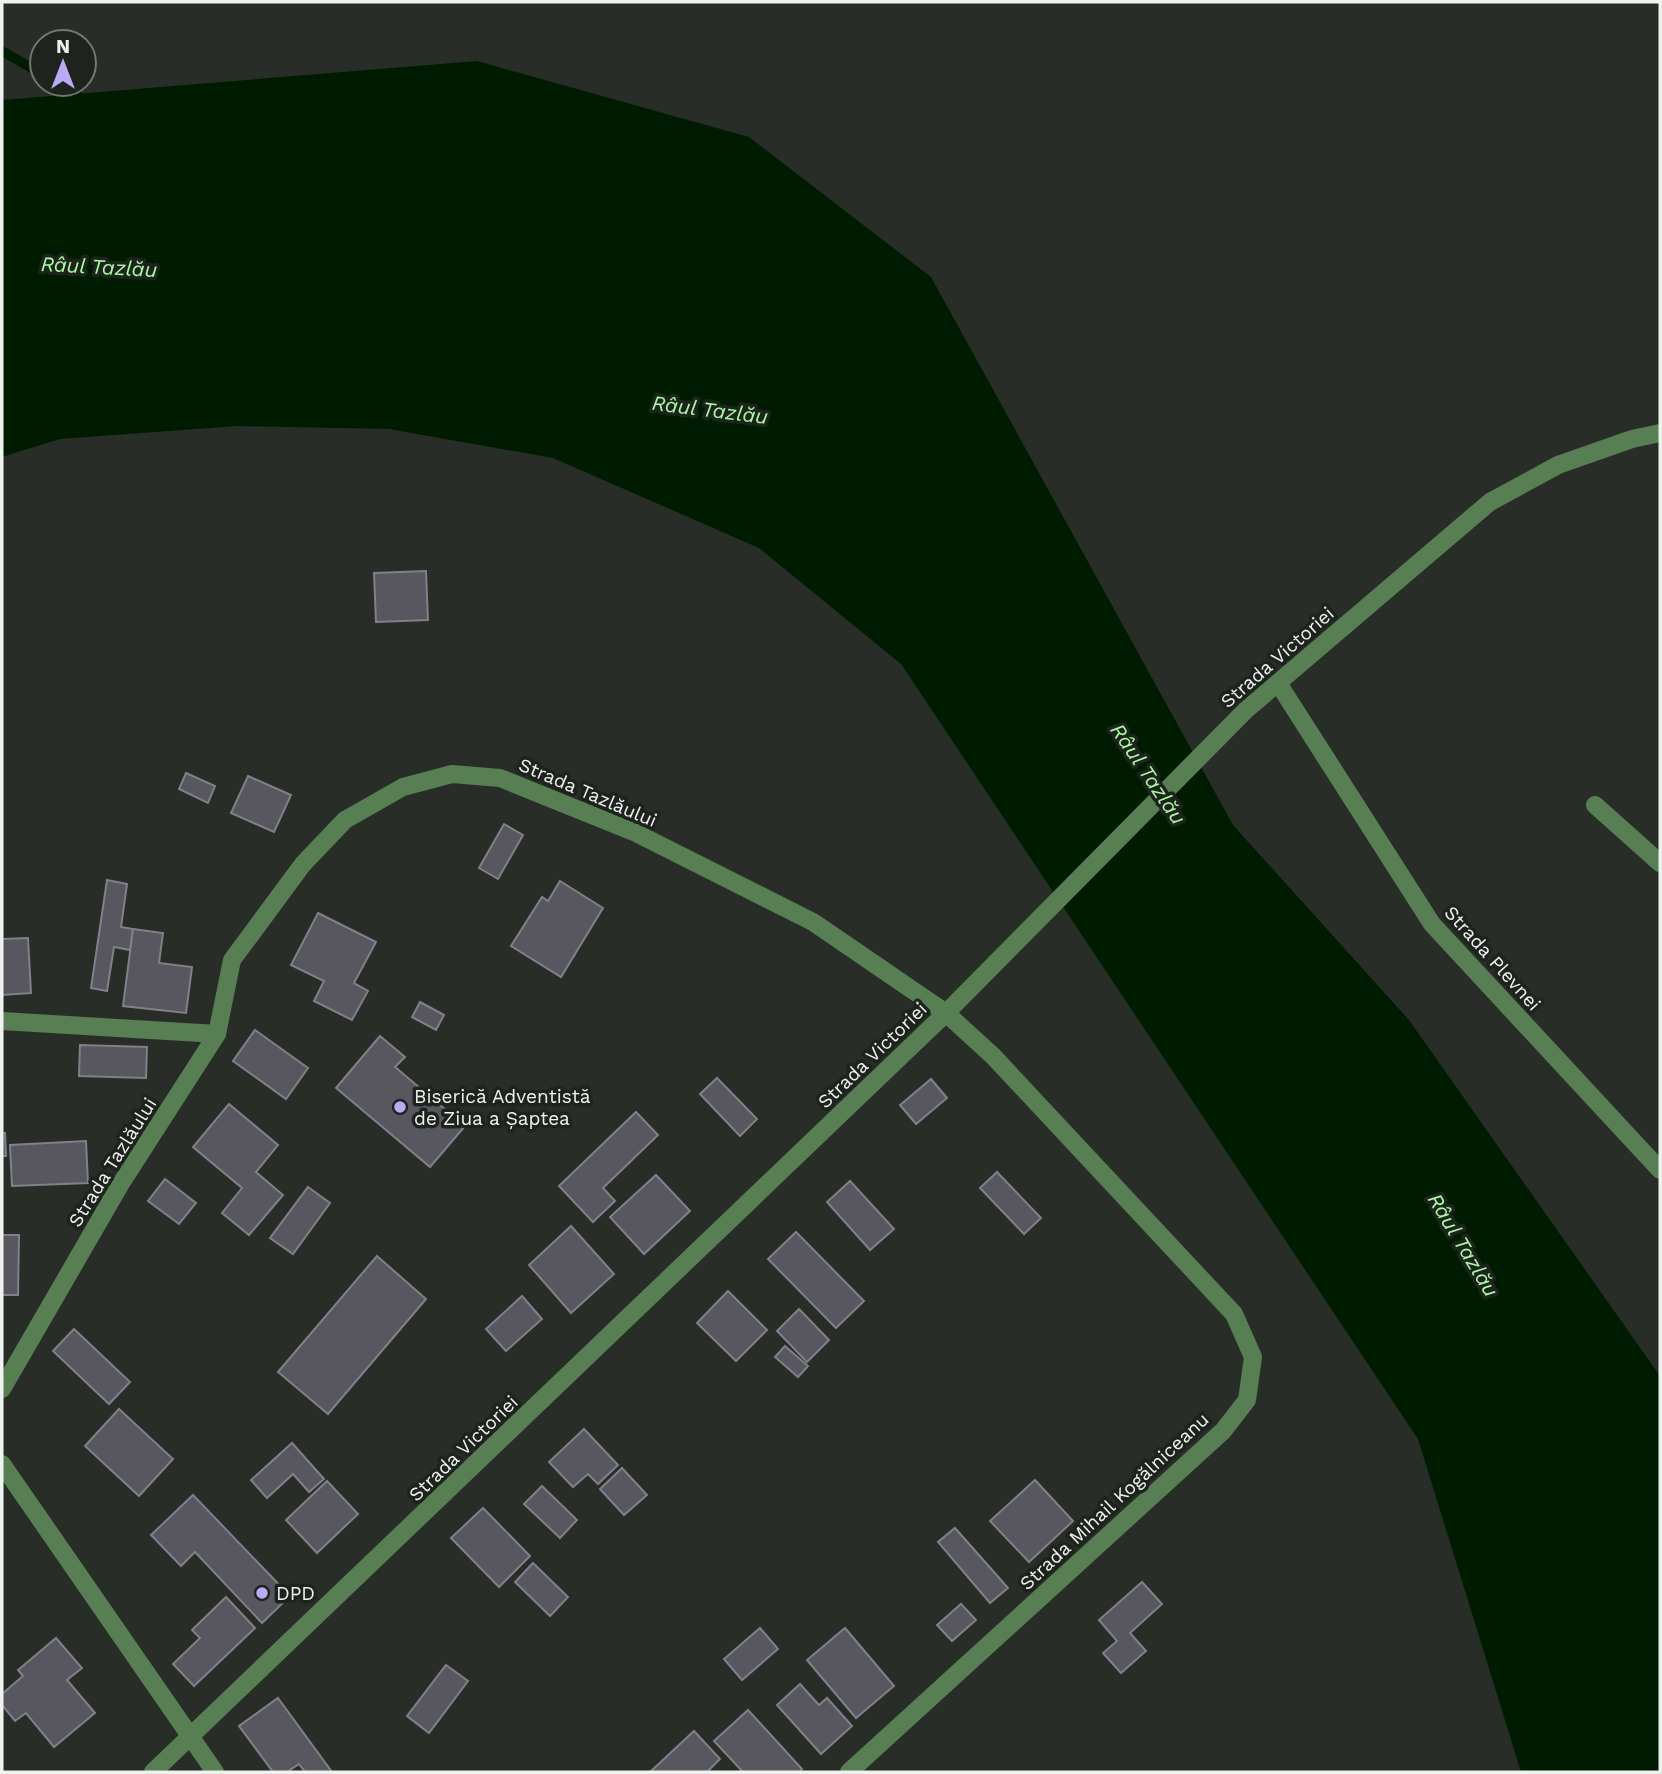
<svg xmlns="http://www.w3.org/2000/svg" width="1662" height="1774" font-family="'Work Sans',sans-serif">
<rect width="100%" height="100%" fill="#282e27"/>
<polygon fill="#001c00" points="477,61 749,137 931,277 1233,825 1409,1020 1660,1376 1660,1772 1521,1772 1418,1439 901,664 759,548 553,458 389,429 237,426 60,439 2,457 2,100"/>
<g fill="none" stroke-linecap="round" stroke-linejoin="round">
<g stroke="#001c00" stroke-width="10">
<polyline points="2,51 42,74"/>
<polyline points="59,84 85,101"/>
</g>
</g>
<g fill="#585760" stroke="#817f89" stroke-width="2">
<polygon points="426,571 428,620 376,622 374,573"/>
<polygon points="186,773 215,786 208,803 179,789"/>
<polygon points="248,776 291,795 274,832 231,813"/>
<polygon points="504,824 523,835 498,879 479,868"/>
<polygon points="107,880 127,884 121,927 133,929 130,950 114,947 107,991 91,988"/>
<polygon points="560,881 603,908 561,977 511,946 542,897 548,901"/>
<polygon points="318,913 376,942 354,983 368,991 352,1020 314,1001 324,981 291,965"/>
<polygon points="133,929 163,933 159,963 192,967 186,1013 123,1006"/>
<polygon points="28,938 31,993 2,995 2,939"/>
<polygon points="420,1002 444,1015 436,1030 412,1017"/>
<polygon points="255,1030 308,1068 286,1099 233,1061"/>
<polygon points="380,1036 405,1057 395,1067 465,1126 430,1167 336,1088"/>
<polygon points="80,1045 147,1047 146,1078 79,1076"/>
<polygon points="717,1078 757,1119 740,1136 700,1094"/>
<polygon points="931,1079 947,1098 916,1124 900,1105"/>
<polygon points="229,1104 278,1145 256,1172 283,1195 249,1235 222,1213 242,1188 193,1147"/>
<polygon points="636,1112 658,1135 603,1188 615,1201 593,1222 559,1186"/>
<polygon points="2,1133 5,1133 6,1156 2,1156"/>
<polygon points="86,1141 88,1183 12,1186 10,1145"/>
<polygon points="997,1172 1041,1218 1024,1234 980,1188"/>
<polygon points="656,1175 690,1211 644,1254 610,1217"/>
<polygon points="165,1179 196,1203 179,1224 148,1201"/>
<polygon points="850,1181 894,1229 870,1250 827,1202"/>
<polygon points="308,1187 330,1203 293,1254 270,1238"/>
<polygon points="571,1226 614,1274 571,1313 529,1265"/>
<polygon points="796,1232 864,1301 836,1328 768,1259"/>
<polygon points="2,1235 19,1235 18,1295 2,1295"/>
<polygon points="377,1256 426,1299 328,1414 278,1372"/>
<polygon points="728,1291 767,1330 736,1361 697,1323"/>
<polygon points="522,1296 542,1319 506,1351 486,1329"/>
<polygon points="799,1309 829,1340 807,1362 777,1331"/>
<polygon points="74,1329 130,1382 109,1404 53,1351"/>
<polygon points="785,1346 808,1366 798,1377 775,1357"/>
<polygon points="119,1409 173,1459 139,1496 85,1446"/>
<polygon points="584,1429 618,1465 598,1484 588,1474 573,1487 549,1462"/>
<polygon points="292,1443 324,1479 309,1492 293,1474 267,1498 251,1480"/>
<polygon points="622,1468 647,1495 624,1515 600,1489"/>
<polygon points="1035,1480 1073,1521 1029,1562 990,1521"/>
<polygon points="327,1481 358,1514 317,1553 286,1520"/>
<polygon points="542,1486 577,1520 560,1538 524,1504"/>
<polygon points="193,1495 290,1596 262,1623 195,1552 181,1566 151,1535"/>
<polygon points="483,1508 530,1556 499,1587 451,1538"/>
<polygon points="955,1528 1008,1588 990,1603 938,1542"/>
<polygon points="533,1563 568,1597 550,1616 515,1582"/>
<polygon points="1142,1582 1162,1604 1130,1633 1146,1651 1121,1673 1103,1653 1117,1641 1099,1620"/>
<polygon points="226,1597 255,1628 194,1686 173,1664 200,1638 192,1630"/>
<polygon points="961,1604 976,1620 952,1641 937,1625"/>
<polygon points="760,1628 778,1649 742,1680 724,1659"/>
<polygon points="845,1628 894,1686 856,1718 807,1660"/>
<polygon points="56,1638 82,1668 67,1680 95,1713 54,1747 26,1713 15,1721 2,1705 2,1694 23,1676 18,1670"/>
<polygon points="446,1665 468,1681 429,1733 407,1716"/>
<polygon points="800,1684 819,1705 827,1698 852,1726 821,1754 777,1705"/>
<polygon points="278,1698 332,1772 305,1772 299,1764 287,1772 273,1772 239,1726"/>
<polygon points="748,1710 802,1769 799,1772 743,1772 714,1741"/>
<polygon points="694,1731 720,1759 707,1772 650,1772"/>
</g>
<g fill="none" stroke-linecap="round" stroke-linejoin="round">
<g stroke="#587f54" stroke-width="18">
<polyline points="1278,683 1432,924 1660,1170"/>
<polyline points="1595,805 1660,863"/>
<polyline points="2,1021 217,1034"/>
<polyline points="2,1389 120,1185 217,1034 232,960 303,864 345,820 403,787 452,774 500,778 636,833 813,922 946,1013 993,1056 1234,1314 1253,1357 1247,1400 1223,1431 849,1772"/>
<polyline points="2,1464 215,1772"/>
<polyline points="153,1772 946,1013 1246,710 1490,502 1558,465 1632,439 1660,433"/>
</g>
</g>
<g fill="#baaaf6" stroke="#1e241d" stroke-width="2.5">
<circle cx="400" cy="1107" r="7"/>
<circle cx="262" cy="1593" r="7"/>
</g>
<g text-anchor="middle" stroke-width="7" stroke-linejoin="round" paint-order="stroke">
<g font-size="19" fill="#eff3ef" stroke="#1e241d">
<text transform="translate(1277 657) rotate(-41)" y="7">Strada Victoriei</text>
<text transform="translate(588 792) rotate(23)" y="7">Strada Tazlăului</text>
<text transform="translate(1493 958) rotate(48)" y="7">Strada Plevnei</text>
<text transform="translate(872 1055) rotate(-44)" y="7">Strada Victoriei</text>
<text transform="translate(112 1162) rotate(-58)" y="7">Strada Tazlăului</text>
<text transform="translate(463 1448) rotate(-44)" y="7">Strada Victoriei</text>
<text transform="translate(1114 1501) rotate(-43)" y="7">Strada Mihail Kogălniceanu</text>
</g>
<g font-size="19" fill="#eff3ef" stroke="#1e241d" text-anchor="start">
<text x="414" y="1103">Biserică Adventistă<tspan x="414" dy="22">de Ziua a Șaptea</tspan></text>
<text x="276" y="1600">DPD</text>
</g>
<g font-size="21" font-style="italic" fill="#a8fca1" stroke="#1e241d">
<text transform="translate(99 267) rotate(3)" y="7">Râul Tazlău</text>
<text transform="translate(710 410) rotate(7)" y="7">Râul Tazlău</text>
<text transform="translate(1148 774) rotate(56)" y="7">Râul Tazlău</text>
<text transform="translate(1463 1245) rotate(59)" y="7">Râul Tazlău</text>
</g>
</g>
<rect width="1662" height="1774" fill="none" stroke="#eff3ef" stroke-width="7"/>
<g transform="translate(63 63)"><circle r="33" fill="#1e241d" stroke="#727771" stroke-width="2"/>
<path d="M0-5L12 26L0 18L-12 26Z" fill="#baaaf6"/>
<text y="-10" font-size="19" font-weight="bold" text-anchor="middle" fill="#eff3ef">N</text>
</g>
</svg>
